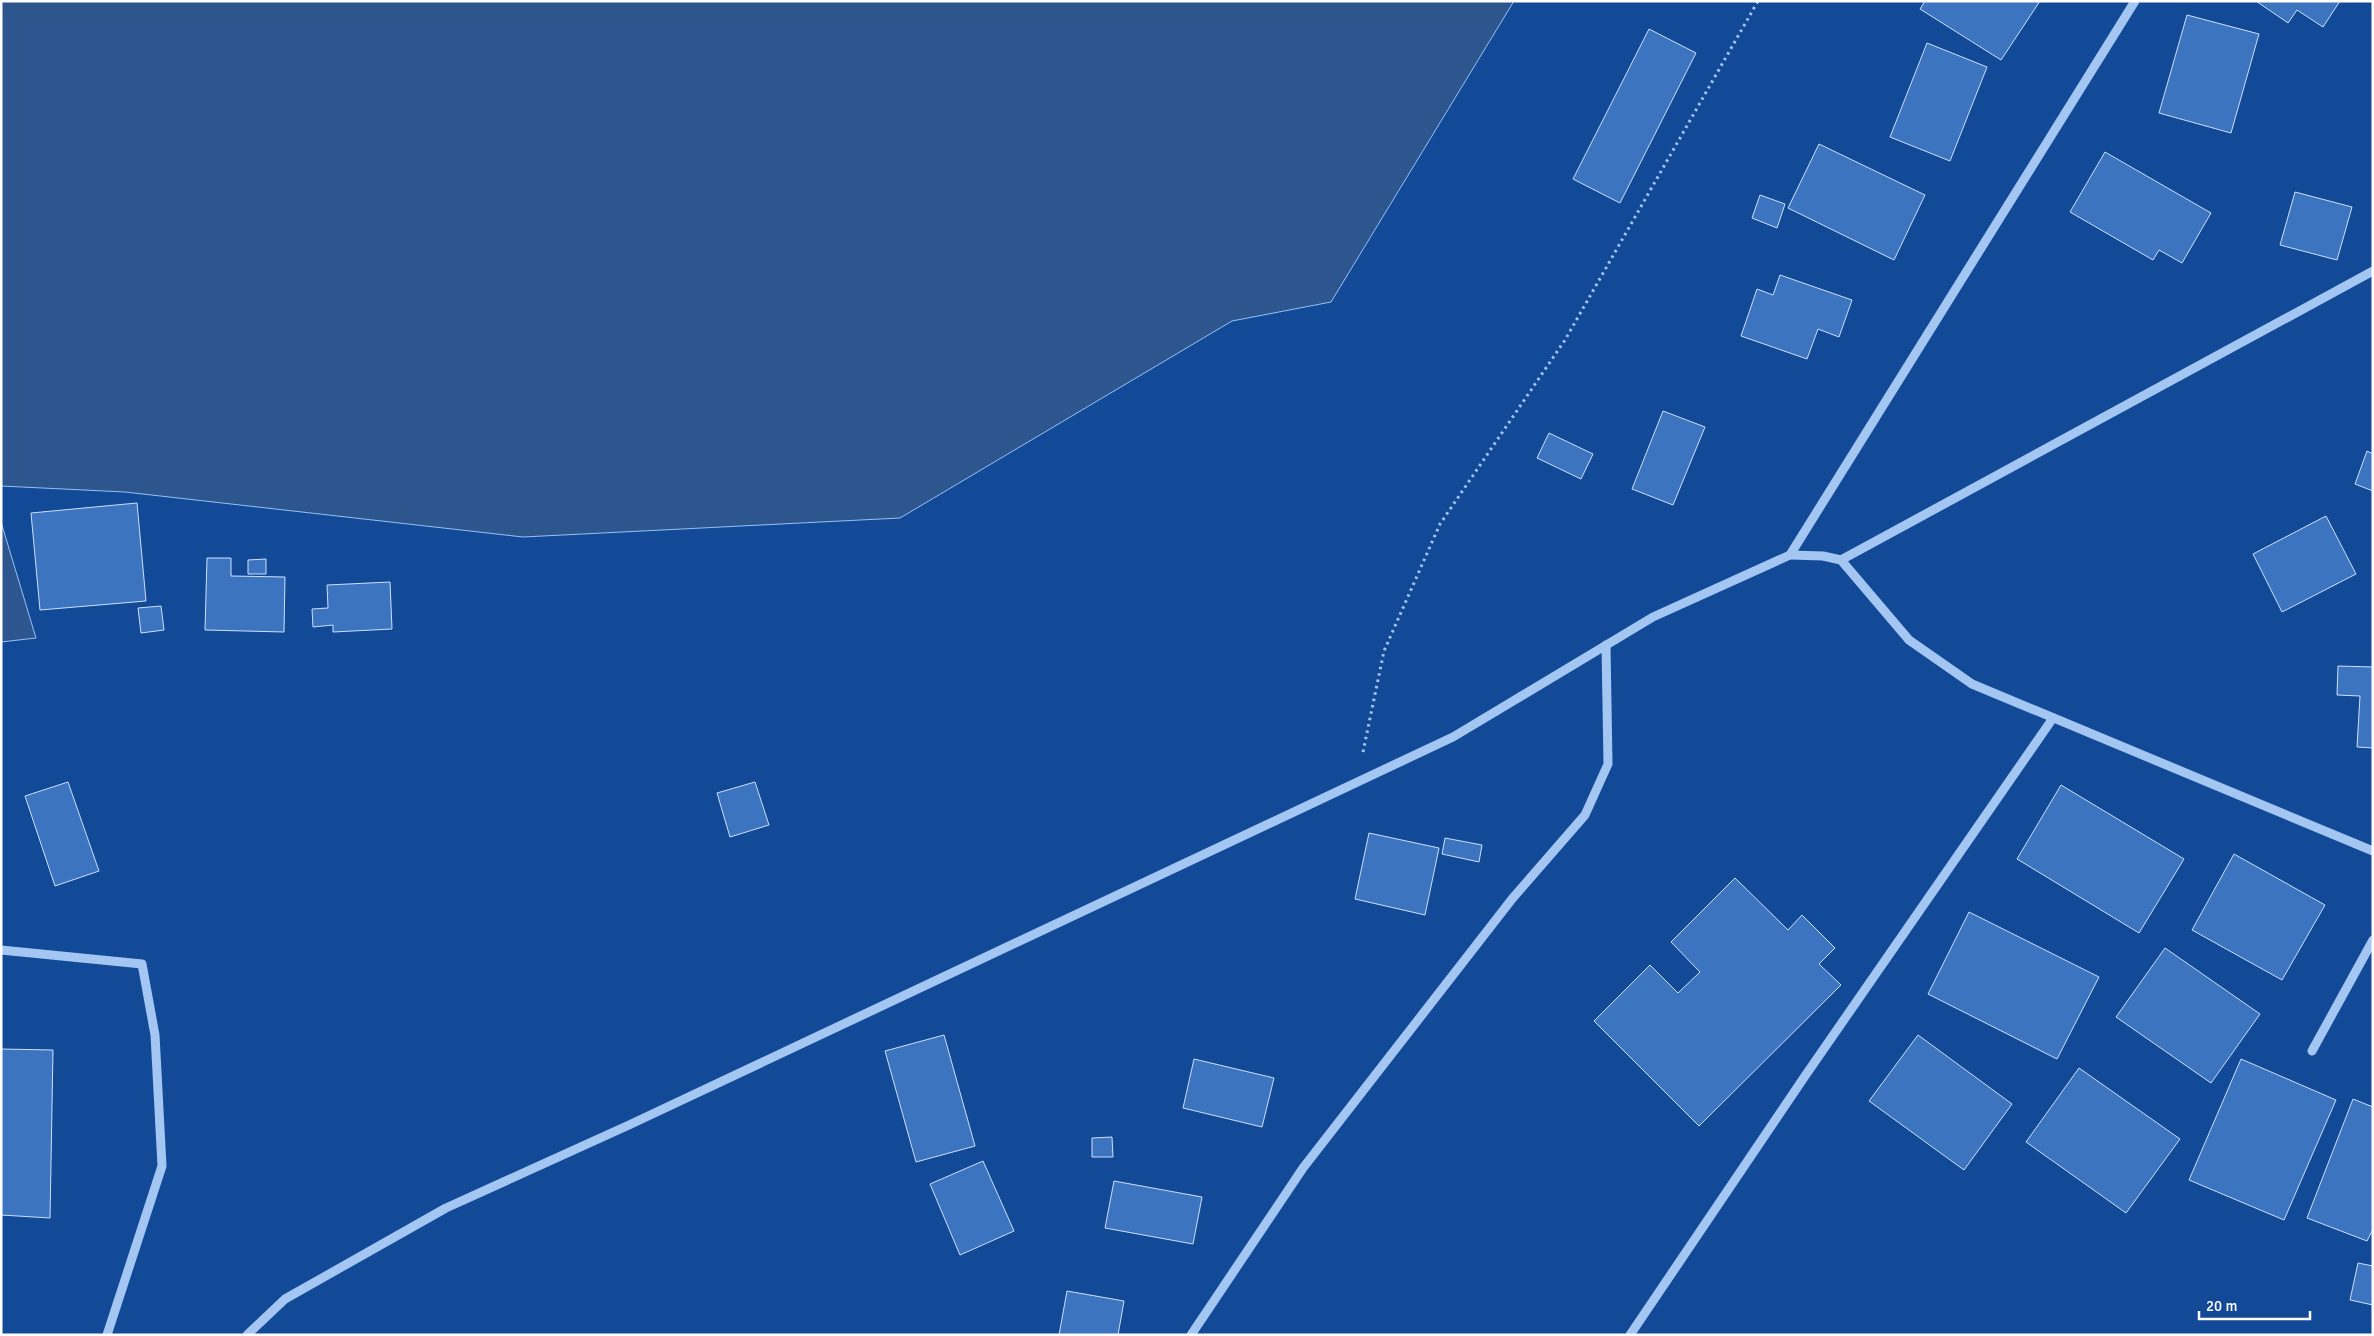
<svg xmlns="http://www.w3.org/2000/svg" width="2374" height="1336" font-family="Signika,sans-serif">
<rect width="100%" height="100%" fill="#134a97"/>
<g fill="#2d558e" stroke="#96c1f6">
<polygon points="1,1 1514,1 1331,302 1232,321 900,518 523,537 125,492 1,486"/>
<polygon points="1,522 36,638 1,642"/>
</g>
<g fill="#3c74bf" stroke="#cce1fd">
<polygon points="1925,1 2040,1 2001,60 1920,9"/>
<polygon points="2256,1 2340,1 2323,27 2297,10 2288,23"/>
<polygon points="2187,15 2259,34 2231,133 2159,113"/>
<polygon points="1649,29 1696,53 1620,203 1573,179"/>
<polygon points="1927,43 1987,67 1950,161 1890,137"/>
<polygon points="1819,144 1925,195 1894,260 1788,208"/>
<polygon points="2105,152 2211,213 2182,263 2159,250 2153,260 2070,212"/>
<polygon points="2295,192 2352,207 2337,260 2280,245"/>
<polygon points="1760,195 1785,204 1777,228 1752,218"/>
<polygon points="1780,275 1852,300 1839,337 1818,329 1807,359 1741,336 1757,289 1773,295"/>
<polygon points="1663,411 1705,427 1673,505 1632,489"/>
<polygon points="1549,433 1593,454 1581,479 1537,458"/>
<polygon points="2367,451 2373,454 2373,491 2355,484"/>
<polygon points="137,503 146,601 40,610 31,513"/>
<polygon points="2326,516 2356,574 2282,612 2253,554"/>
<polygon points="207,558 231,558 231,576 285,577 284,632 205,630"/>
<polygon points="266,559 266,574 248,574 248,560"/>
<polygon points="390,582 392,629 333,632 333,625 313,627 312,609 328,608 327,585"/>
<polygon points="161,606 164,630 141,633 138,608"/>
<polygon points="2338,666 2373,667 2373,748 2357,747 2360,696 2337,695"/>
<polygon points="68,782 99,871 55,886 25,796"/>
<polygon points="755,782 769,825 730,837 717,793"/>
<polygon points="2061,785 2184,859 2139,933 2017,859"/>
<polygon points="1369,833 1439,848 1425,915 1355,899"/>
<polygon points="1445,838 1482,845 1479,862 1442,854"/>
<polygon points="2234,854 2325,905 2282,980 2192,930"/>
<polygon points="1735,878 1788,930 1802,915 1835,948 1819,964 1841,985 1699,1126 1594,1021 1650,965 1678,993 1700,972 1671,942"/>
<polygon points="1969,912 2099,977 2057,1059 1928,994"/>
<polygon points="2165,948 2260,1014 2211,1083 2116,1017"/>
<polygon points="944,1035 975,1146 916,1162 885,1051"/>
<polygon points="1918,1035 2012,1104 1964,1170 1869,1101"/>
<polygon points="1,1049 53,1050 50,1218 1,1215"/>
<polygon points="1194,1059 1274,1078 1262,1127 1183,1108"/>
<polygon points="2241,1059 2336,1100 2284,1220 2189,1180"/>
<polygon points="2079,1068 2180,1139 2126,1213 2026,1142"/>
<polygon points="2353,1099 2373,1107 2373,1229 2367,1241 2307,1218"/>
<polygon points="1112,1137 1113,1157 1092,1157 1092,1138"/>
<polygon points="983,1161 1014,1231 960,1255 930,1184"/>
<polygon points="1114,1181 1202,1197 1193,1244 1105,1228"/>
<polygon points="2358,1263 2373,1266 2373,1305 2350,1300"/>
<polygon points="1067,1291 1124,1301 1118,1335 1059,1335"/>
</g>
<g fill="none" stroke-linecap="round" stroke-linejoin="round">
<polyline stroke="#a4c6f3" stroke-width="3" stroke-dasharray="2.5 4" stroke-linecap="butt" points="1363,752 1384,651 1440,524 1565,340 1758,1"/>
<g stroke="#a4c6f3" stroke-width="9">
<polyline points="1790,555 1823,556 1841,560 1909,640 1972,684 2373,851"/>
<polyline points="1841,560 2373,271"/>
<polyline points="1,950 142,964 155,1035 162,1166 107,1335"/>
<polyline points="2312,1051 2373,940"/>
<polyline points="247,1335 285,1299 446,1208 629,1125 1453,737 1653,617 1790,555 2135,1"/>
<polyline points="1191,1335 1303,1168 1512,899 1585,815 1608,764 1606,645"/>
<polyline points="1630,1335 1805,1076 2053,718"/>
</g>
</g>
<rect width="2374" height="1336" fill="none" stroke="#ffffff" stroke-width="5"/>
<path d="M2199 1311v8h111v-8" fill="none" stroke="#ffffff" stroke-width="2.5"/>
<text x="2206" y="1311" font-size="15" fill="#ffffff" stroke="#134a97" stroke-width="4" paint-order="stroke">20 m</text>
</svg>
